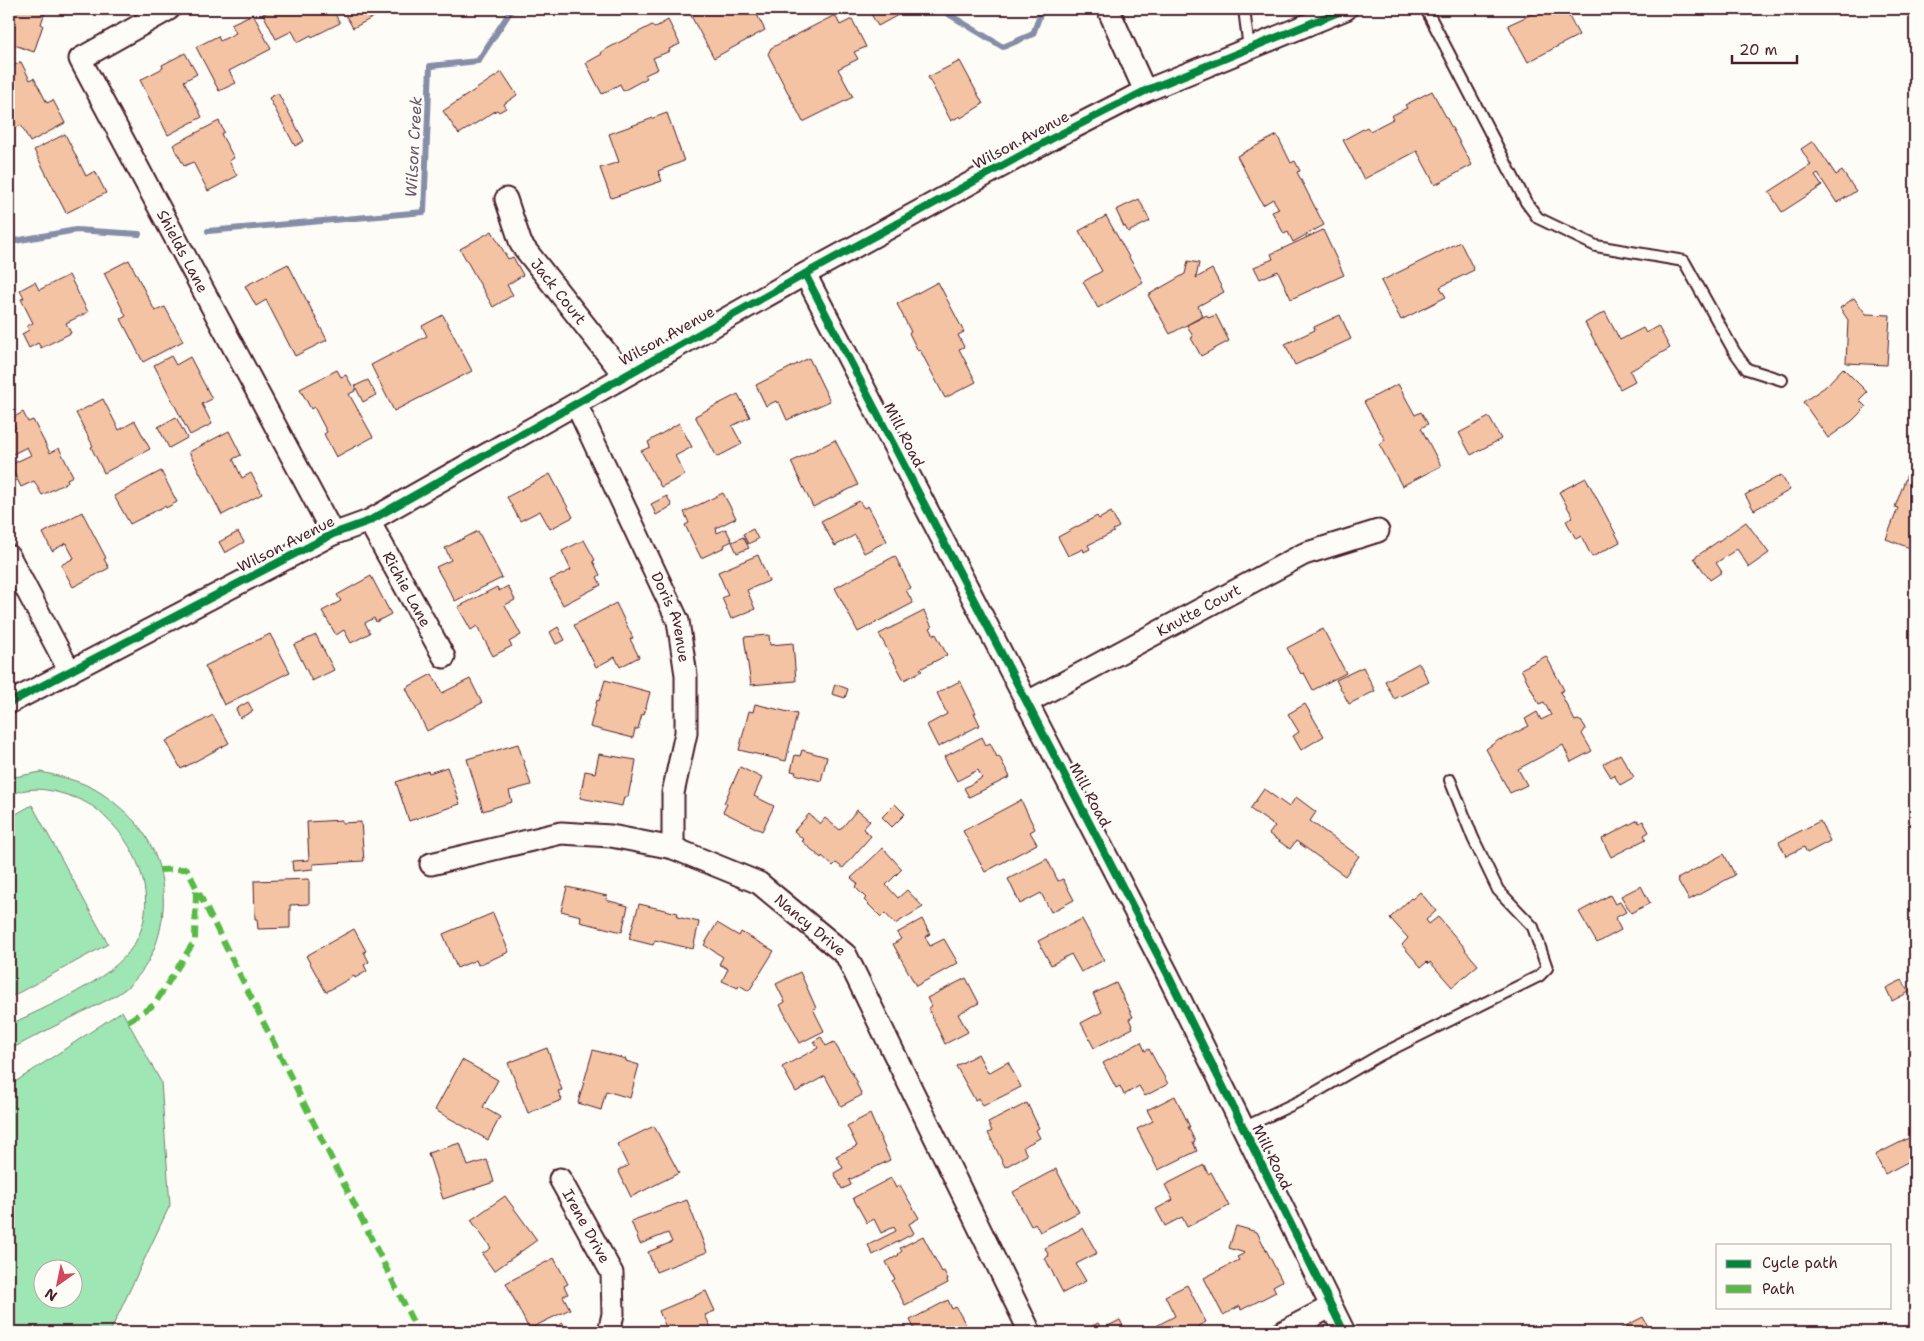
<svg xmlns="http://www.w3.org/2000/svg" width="1924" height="1341" font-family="'Shantell Sans',sans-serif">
<rect width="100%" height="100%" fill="#fdfcf7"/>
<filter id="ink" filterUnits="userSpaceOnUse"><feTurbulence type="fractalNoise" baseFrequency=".02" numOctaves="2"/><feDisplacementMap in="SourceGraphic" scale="10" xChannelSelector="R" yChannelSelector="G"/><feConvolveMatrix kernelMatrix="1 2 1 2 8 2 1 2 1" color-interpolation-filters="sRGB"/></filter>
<g filter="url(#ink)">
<g fill="#9ee6b3" stroke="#74826f" fill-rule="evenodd">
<path d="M41 772C62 777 83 781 101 793 115 802 137 821 145 835 173 879 169 945 132 983 119 996 99 1004 83 1012 58 1024 34 1037 9 1050V1025C45 1007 111 981 133 946 160 905 140 849 107 819 102 814 97 809 92 806 83 800 71 796 60 793 42 788 26 787 9 796V778Z"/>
<polygon points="32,805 108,944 9,998 9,818"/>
<path d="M122 1011 161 1082 170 1205 110 1332H9V1086ZM42 1268H72V1298H42Z"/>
</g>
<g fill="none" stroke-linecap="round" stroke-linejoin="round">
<g stroke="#868da6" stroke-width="6">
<polyline points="940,9 1003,47 1033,34 1042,9"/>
<polyline points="208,231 424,212 430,66 478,61 512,9"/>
<polyline points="9,242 76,230 139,234"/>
</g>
</g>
<g fill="#f4c3a4" stroke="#4a1f2b">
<polygon points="9,9 46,9 41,24 43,25 34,52 9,43"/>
<polygon points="273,9 332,9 340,23 312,37 311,35 298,42 292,31 276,39 263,14"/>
<polygon points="342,9 389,9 353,28"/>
<polygon points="705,9 754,9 765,30 714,58 691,16"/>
<polygon points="868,9 909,9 878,26"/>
<polygon points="1543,9 1565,9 1579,35 1528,62 1508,25"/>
<polygon points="253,14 271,49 229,71 236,83 219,91 196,47 218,36 220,41 236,33 231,24"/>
<polygon points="835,15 840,25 852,19 866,47 854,52 858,59 838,69 853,97 803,122 768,54 771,48"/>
<polygon points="668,20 680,44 669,49 670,51 653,58 658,69 645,75 647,78 623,91 620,84 602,94 586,63 602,54 601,52 652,25 654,28"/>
<polygon points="185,53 197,74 184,81 202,117 168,135 140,80 163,68 162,65"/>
<polygon points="960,61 983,104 961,118 960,116 951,121 928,77"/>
<polygon points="21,62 30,80 34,78 47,103 53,100 65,123 30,142 21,125 14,129 9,118 9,68"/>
<polygon points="502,72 517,95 504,104 506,108 499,112 497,110 459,134 443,111"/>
<polygon points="1432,91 1472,165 1435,185 1417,151 1364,179 1343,140 1367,127 1370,131 1393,119 1391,116 1407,108 1405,105"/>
<polygon points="278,93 304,141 295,146 269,98"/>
<polygon points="667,113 684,161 658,171 662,181 611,198 600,168 619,162 609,134"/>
<polygon points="219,121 224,132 221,134 234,158 229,161 237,176 208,191 193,162 184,166 173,145"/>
<polygon points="65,134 86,176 95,171 106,193 66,213 34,150"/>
<polygon points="1277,135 1291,163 1295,161 1300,171 1297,172 1324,225 1293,242 1288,232 1284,234 1272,212 1279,209 1273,199 1263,205 1237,156"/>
<polygon points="1813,141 1836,175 1842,171 1856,191 1837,203 1818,174 1815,176 1822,186 1782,212 1769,192 1811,165 1801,149"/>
<polygon points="1139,199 1150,221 1128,232 1125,226 1124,227 1116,210"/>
<polygon points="1106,216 1143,282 1098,308 1083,282 1102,271 1079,231"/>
<polygon points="1323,230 1344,275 1291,299 1278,271 1260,279 1254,267 1273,259 1271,254"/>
<polygon points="492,231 508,259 513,257 523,275 507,285 513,295 493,307 460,249"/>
<polygon points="1460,242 1474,270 1440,287 1446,297 1401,320 1381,281"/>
<polygon points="129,260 155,311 165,307 183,341 143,362 121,319 126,316 104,273"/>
<polygon points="1188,261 1199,263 1196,278 1212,269 1224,292 1198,306 1203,316 1170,334 1148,295 1185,274"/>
<polygon points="288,264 327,340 295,356 266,300 256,306 245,286"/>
<polygon points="69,275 88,312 66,323 71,333 41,348 38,343 29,348 22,334 29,330 27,326 33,323 21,299 24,298 20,290 35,282 39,290"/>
<polygon points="938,282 964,332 958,335 964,347 959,349 976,382 945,398 920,350 918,351 909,333 911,332 897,304"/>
<polygon points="1854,298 1866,314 1890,315 1887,365 1846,363 1848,320 1840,308"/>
<polygon points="1605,312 1620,340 1643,328 1646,333 1658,326 1670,348 1630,371 1635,381 1620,389 1585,323"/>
<polygon points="443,315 472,371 394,411 371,365 427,336 422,326"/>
<polygon points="1207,315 1208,318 1216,315 1229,341 1201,356 1191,338 1193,337 1187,325"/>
<polygon points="1340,315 1351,339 1295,365 1285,344 1315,330 1314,327"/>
<polygon points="171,356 176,365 190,357 212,399 202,404 212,424 190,435 154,365"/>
<polygon points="809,358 830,401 787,420 779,402 777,403 776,401 766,406 756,385"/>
<polygon points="1843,368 1867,392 1859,400 1866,407 1852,421 1828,438 1803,402 1825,387"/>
<polygon points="337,370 341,377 346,375 355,391 349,394 373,437 336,457 324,434 327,432 314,407 311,409 300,389"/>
<polygon points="368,380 376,395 363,402 355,386"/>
<polygon points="1398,384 1415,415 1421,412 1428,424 1421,428 1441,466 1402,486 1379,444 1385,440 1364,402"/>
<polygon points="738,394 750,417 732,426 742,444 717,457 695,416"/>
<polygon points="103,399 119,430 135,421 150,449 104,473 91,447 93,446 76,413"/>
<polygon points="23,412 28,422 33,420 50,453 59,448 73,476 67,479 68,482 42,495 34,481 21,487 10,465 31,455 27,447 9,456 9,435 11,434 10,431 16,428 11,419"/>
<polygon points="176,417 187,438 169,448 158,427"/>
<polygon points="1489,417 1501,439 1471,455 1459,433"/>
<polygon points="679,423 692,447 675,456 685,475 661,487 641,451 650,447 648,442"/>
<polygon points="229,431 241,455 233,459 242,478 251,473 262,494 222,515 189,452"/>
<polygon points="835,440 858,485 813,507 791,462"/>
<polygon points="1914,456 1915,456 1915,550 1886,539 1898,508 1895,507"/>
<polygon points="161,471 177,502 166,508 165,506 130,524 114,496"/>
<polygon points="550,474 573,517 550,529 540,511 520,521 507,497"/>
<polygon points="1781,475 1790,490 1754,510 1745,495"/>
<polygon points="1586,478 1620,542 1592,557 1581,536 1576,539 1566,521 1573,517 1559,492"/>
<polygon points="723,493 736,518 716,528 717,533 726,529 732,541 724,545 725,547 701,558 685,525 689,523 684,512"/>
<polygon points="667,496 672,506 656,515 651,504"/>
<polygon points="859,501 864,508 868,506 887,541 864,553 855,535 835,546 821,521"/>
<polygon points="82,512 106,558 104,559 109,568 73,587 61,565 74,558 66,543 52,551 43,533"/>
<polygon points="1111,512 1119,527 1113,530 1114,532 1088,545 1090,549 1084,552 1083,549 1068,556 1058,537 1097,516 1099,519"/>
<polygon points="1746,522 1769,553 1749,567 1737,549 1716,563 1722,572 1710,580 1694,558"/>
<polygon points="753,529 758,539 748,544 743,534"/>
<polygon points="478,531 502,578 455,601 436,567 451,560 445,548"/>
<polygon points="238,532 244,542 225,553 219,542"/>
<polygon points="743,537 749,548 737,553 732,542"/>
<polygon points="584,540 595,560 593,561 600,575 597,577 601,585 563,605 550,580 571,570 562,551"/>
<polygon points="758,555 769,581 747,590 755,609 731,619 722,598 728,595 718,572"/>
<polygon points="895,556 911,588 906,590 913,603 858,632 835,588"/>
<polygon points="371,576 391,614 376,622 374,618 365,623 370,633 351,643 344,630 336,635 322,611 341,601 337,595"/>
<polygon points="508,586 515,600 505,605 521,635 509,642 512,646 493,656 477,626 471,630 458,607 497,587 499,591"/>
<polygon points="616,603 633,638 630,639 639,657 620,667 615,657 596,667 574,625"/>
<polygon points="924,611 932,627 930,628 934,635 936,634 947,655 920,669 922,671 904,680 879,634"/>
<polygon points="558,627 565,640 556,644 550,632"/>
<polygon points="1323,629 1346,673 1313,690 1304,673 1301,674 1287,648"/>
<polygon points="270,634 290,672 224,705 205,666"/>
<polygon points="316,635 334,670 312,681 294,645"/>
<polygon points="769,635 770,645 793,643 796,681 751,685 744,637"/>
<polygon points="1546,656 1564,690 1560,692 1575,721 1578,720 1582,722 1586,728 1582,734 1592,751 1571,762 1563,745 1518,769 1527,785 1510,793 1486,749 1500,739 1501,740 1529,726 1525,719 1537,712 1541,720 1551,715 1544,702 1539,704 1521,669"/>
<polygon points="1419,663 1429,682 1394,699 1385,681"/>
<polygon points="1363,667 1375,691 1349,704 1336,680"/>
<polygon points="432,674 442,693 470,679 482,703 427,731 406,688"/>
<polygon points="605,680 650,692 644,715 642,714 638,729 635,729 633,738 590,727 597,700 599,701"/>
<polygon points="960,681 976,713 974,713 980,725 938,747 927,725 947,714 937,693"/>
<polygon points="835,684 848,689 845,698 832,694"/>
<polygon points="248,702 253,711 240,718 236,709"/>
<polygon points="755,704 797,714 786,761 739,750 749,711 753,712"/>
<polygon points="1305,704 1324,736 1301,750 1293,736 1299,732 1288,714"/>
<polygon points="213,715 229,743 181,769 166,741"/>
<polygon points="982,737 986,745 990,743 997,757 999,756 1010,777 969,797 964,788 982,778 978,770 957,781 944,757"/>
<polygon points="518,744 531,785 509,791 512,802 483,811 467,759"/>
<polygon points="802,750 827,757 821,781 795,774 796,772 791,771 795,755 800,756"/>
<polygon points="599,754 636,760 632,783 631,782 628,797 624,797 622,806 580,798 585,771 595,773"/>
<polygon points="1620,754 1634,777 1620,785 1614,775 1611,777 1603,764"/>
<polygon points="447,767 460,804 409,821 396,782 428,771 429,773"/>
<polygon points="740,767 762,778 754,796 774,806 762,831 723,812 727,804 724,803"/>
<polygon points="1264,789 1289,807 1296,797 1316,812 1310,821 1359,856 1345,876 1296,841 1290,849 1269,834 1275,826 1250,809"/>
<polygon points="1021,800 1035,829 1030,832 1037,844 985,872 963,831"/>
<polygon points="895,804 905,814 892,827 882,817"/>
<polygon points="857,810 870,821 863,829 871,836 843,868 836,863 833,866 822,856 821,858 802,841 804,840 794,831 809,814 820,824 825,818 840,830"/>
<polygon points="342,820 342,823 361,822 364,861 313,864 313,869 293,871 292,861 309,860 307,822"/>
<polygon points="1638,820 1639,823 1643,821 1649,832 1644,835 1646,839 1611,857 1602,839"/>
<polygon points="1820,821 1830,841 1807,853 1804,847 1786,856 1779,842"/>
<polygon points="883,848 902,869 886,885 898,898 907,890 923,907 895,924 885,913 881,917 864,900 866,898 855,887 858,884 851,878"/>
<polygon points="1724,854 1735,875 1689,900 1677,879"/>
<polygon points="1047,859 1058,881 1063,879 1074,900 1051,912 1041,893 1020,904 1008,879"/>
<polygon points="309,879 309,904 290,905 290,928 258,929 257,919 255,919 254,881"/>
<polygon points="1641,886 1650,903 1631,913 1621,896"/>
<polygon points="567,887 607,896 606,900 628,906 622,932 580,922 581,916 561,911"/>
<polygon points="1420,892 1436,911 1426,920 1429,924 1438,917 1466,949 1465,950 1478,965 1452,987 1430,962 1429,964 1427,962 1421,967 1402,945 1408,938 1390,918 1411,898 1412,899"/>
<polygon points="1610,895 1615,904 1620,902 1626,912 1615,918 1621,930 1597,943 1579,912"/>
<polygon points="639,904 678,913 677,917 699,922 693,949 655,940 653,945 629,939"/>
<polygon points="493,913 509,952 478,965 476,960 457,968 443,934"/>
<polygon points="922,919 930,934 925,937 930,946 944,939 958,963 916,986 893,944 901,939 897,933"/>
<polygon points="1082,919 1104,960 1081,972 1071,954 1051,965 1038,941"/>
<polygon points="717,923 739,936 741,932 774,951 749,991 739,985 738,988 722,981 728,969 719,964 723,957 704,945"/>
<polygon points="354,929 366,951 364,952 369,962 364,965 367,971 355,978 354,976 326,992 306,956"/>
<polygon points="800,972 816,1008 813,1009 824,1031 800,1043 780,1005 785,1002 776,984"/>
<polygon points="966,978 979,1003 958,1014 968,1032 945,1044 928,1008 931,1006 927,998"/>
<polygon points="1902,980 1909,992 1892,1001 1886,988"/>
<polygon points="1116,983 1133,1017 1129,1019 1133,1028 1094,1048 1081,1023 1102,1012 1093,994"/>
<polygon points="821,1037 826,1046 834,1042 858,1083 856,1083 862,1095 841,1106 825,1076 796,1092 782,1067 818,1048 814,1041"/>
<polygon points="1141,1042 1145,1051 1149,1049 1168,1084 1145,1096 1139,1086 1124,1095 1120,1086 1116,1088 1103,1063"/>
<polygon points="547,1048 562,1090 558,1091 562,1100 528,1113 508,1063"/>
<polygon points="593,1050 626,1059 626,1061 639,1065 630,1098 606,1091 601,1110 578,1103"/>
<polygon points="978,1054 988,1073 1008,1062 1021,1087 983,1106 979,1098 975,1100 956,1066"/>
<polygon points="462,1060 498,1080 483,1107 500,1117 488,1140 435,1110"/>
<polygon points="1175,1096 1190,1127 1188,1127 1195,1141 1193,1142 1197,1151 1158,1170 1137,1129 1153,1121 1147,1110"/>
<polygon points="1027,1103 1039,1128 1036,1130 1040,1138 1023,1147 1027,1155 1005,1167 988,1133 992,1131 988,1123"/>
<polygon points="870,1114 890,1160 849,1180 851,1185 842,1189 834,1173 843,1168 836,1156 857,1146 847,1126"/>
<polygon points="654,1126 679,1173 631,1197 618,1170 628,1166 617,1144"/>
<polygon points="1915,1135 1915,1158 1885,1174 1875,1155"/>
<polygon points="460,1143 468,1166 487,1160 494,1182 443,1199 428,1153"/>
<polygon points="1204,1165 1208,1174 1211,1172 1229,1206 1187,1227 1182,1217 1165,1226 1156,1209 1173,1200 1165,1185"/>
<polygon points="1056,1169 1079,1212 1040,1232 1035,1223 1031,1226 1013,1192"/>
<polygon points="891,1178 896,1188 900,1185 919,1218 909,1224 914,1233 873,1255 868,1245 896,1231 894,1227 881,1233 874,1219 867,1223 853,1198"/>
<polygon points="505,1196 537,1240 494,1271 482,1254 491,1248 471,1220"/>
<polygon points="687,1200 707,1252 656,1272 648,1252 672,1242 668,1233 640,1244 631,1221"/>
<polygon points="1236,1226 1257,1232 1282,1281 1273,1286 1276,1292 1241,1310 1240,1306 1223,1315 1204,1278 1239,1260 1237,1257 1245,1253 1229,1248"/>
<polygon points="1083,1228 1097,1253 1076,1264 1086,1281 1063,1293 1045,1258 1049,1256 1045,1248"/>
<polygon points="923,1236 942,1272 944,1271 948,1279 947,1280 948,1283 905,1305 892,1281 895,1279 886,1262 899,1255 898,1254 902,1251 900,1248"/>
<polygon points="554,1258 568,1284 564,1286 568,1294 563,1296 570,1309 529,1329 506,1283"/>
<polygon points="1187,1285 1206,1322 1198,1326 1200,1329 1195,1332 1145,1332 1175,1316 1165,1296"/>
<polygon points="706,1291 715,1311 705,1315 713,1332 668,1332 659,1311"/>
<polygon points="948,1300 952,1309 956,1307 970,1332 916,1332 910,1320"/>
<polygon points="1643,1317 1651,1332 1614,1332"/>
<polygon points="1120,1320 1126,1332 1106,1332 1104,1328"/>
<polygon points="563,1323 566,1332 546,1332"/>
<polygon points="1098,1323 1103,1332 1081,1332"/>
</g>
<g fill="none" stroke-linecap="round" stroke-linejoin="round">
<defs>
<g id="lane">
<polyline points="1244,9 1249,49"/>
<polyline points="1426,9 1526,202 1538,218 1596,246 1684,261 1734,351 1747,369 1782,380"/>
<polyline points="1243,1128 1304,1099 1380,1055 1539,976 1547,968 1533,927 1498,890 1473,838 1450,780"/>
</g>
<g id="street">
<path id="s1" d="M169 9 80 59 333 534"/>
<polyline points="1108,9 1145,91"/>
<path id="s2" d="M506 199 521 244 624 375"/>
<polyline points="805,274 1167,973 1344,1332"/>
<path id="s3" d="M576 404 678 621 686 675V733L673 793V848"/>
<path id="s4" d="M369 521 444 657"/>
<polyline points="9,556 70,672"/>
<polyline points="9,703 333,534 369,521 805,274 1051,139 1145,91 1346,9"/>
<path id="s5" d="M1026 703 1304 554 1378 531"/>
<path id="s6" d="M431 864 561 833 611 836 673 848 759 883 846 955 1030 1332"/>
<path id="s7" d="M560 1179 612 1273 613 1314 609 1332"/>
<polyline points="1283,1332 1330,1307"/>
</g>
</defs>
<use href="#lane" stroke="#4a1f2b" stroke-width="14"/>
<use href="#street" stroke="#4a1f2b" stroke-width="25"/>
<use href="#lane" stroke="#fdfcf7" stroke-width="10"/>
<use href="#street" stroke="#fdfcf7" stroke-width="21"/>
<g stroke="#58b947" stroke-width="6" stroke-dasharray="12 6" stroke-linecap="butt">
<polyline points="159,870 187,869 418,1332"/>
<polyline points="128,1021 154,1005 195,940 196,889"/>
</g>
<defs>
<g id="cycleway">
<polyline points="805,274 1167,973 1344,1332"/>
<polyline points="9,703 333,534 369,521 805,274 1051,139 1145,91 1346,9"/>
</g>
</defs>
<use href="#cycleway" stroke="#fdfcf7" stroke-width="11"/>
<use href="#cycleway" stroke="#00873e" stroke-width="8"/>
</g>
</g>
<g text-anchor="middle" stroke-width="5" stroke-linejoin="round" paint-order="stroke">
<g font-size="15" fill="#4a1f2b" stroke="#fdfcf7">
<text transform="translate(1021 140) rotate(-28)" y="5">Wilson Avenue</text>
<text dy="5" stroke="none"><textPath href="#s1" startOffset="320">Shields Lane</textPath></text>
<text dy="5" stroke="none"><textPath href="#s2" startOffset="108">Jack Court</textPath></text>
<text transform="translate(667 336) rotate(-29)" y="5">Wilson Avenue</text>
<text transform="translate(904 435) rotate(63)" y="5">Mill Road</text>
<text transform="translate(286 544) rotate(-27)" y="5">Wilson Avenue</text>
<text dy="5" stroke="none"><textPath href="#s4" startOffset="78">Richie Lane</textPath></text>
<text dy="5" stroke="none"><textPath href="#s5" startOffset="196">Knutte Court</textPath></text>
<text dy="5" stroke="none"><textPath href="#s3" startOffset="234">Doris Avenue</textPath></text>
<text transform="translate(1090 795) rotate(62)" y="5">Mill Road</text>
<text dy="5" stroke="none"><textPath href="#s6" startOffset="406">Nancy Drive</textPath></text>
<text transform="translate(1272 1157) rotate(64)" y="5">Mill Road</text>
<text dy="5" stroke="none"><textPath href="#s7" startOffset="54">Irene Drive</textPath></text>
</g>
<g font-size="16" font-style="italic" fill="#685668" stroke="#fdfcf7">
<text transform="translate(413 147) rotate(-87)" y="6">Wilson Creek</text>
</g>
</g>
<rect width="1924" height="1341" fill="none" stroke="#fdfcf7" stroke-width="30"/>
<rect x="15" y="15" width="1894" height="1311" fill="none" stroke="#4a1f2b" stroke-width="2" filter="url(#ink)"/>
<rect x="1716" y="1244" width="175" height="65" fill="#fdfcf7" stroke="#b5a4a5"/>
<rect x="1726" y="1260" width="25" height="8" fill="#00873e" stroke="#b5a4a5"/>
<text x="1762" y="1268" font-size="15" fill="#4a1f2b">Cycle path</text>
<rect x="1726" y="1285" width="25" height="8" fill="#58b947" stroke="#b5a4a5"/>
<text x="1762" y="1294" font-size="15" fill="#4a1f2b">Path</text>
<g transform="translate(58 1284) rotate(213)"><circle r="24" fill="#fdfcf7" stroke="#b5a4a5"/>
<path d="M0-4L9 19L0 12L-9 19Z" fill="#d1495b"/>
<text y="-8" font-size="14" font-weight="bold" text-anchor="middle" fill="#4a1f2b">N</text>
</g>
<path d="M1732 55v8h65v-8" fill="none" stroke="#4a1f2b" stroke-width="2.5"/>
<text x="1739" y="55" font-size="15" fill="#4a1f2b" stroke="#fdfcf7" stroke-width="4" paint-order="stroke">20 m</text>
</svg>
